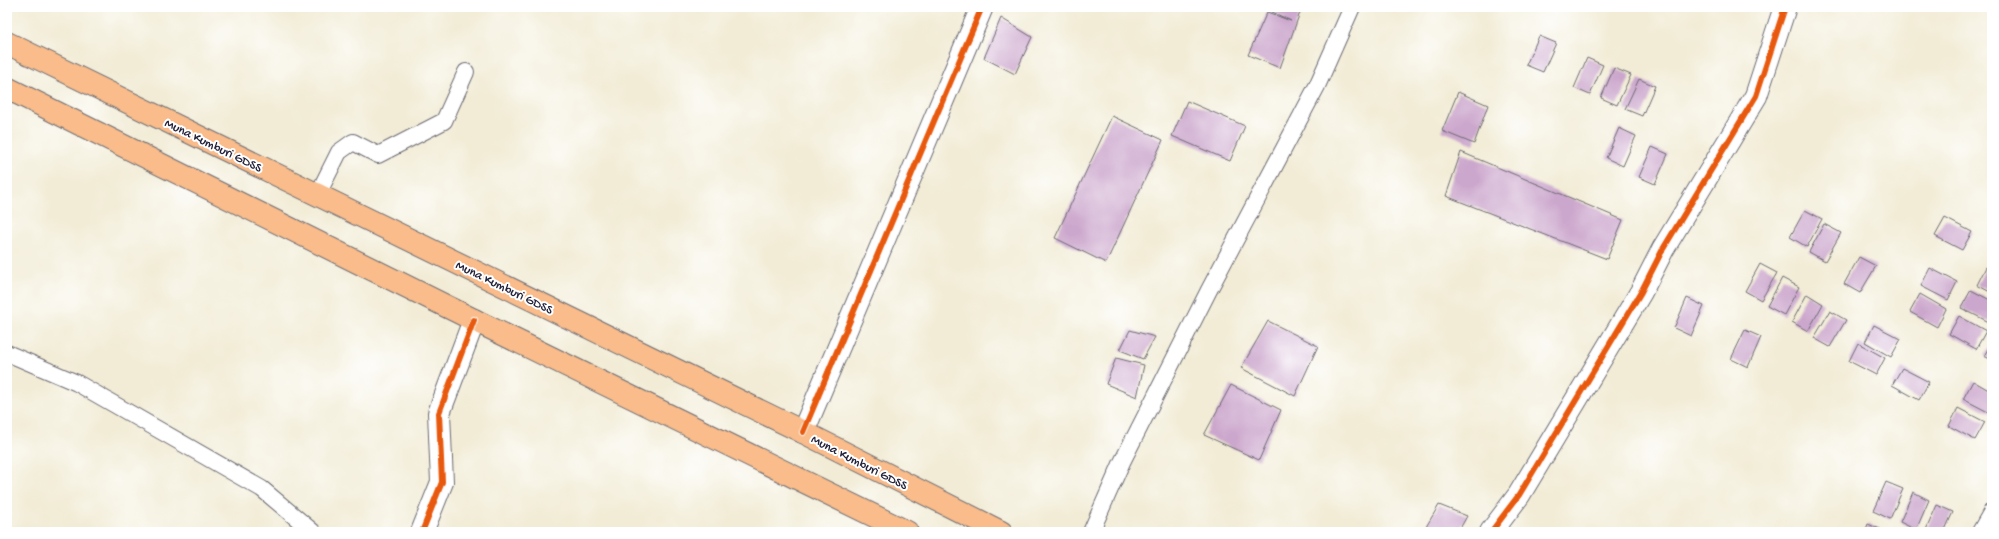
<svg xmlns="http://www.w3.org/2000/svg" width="1999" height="539" font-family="'Gochi Hand',sans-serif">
<rect width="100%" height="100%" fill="#fff"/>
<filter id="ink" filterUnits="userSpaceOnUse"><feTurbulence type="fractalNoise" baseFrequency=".025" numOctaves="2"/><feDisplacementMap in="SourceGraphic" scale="8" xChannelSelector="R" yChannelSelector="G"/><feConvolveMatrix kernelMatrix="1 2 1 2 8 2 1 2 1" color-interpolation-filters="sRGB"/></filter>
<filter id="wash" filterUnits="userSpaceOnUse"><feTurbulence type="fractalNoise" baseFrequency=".012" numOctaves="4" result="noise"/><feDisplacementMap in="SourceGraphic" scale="16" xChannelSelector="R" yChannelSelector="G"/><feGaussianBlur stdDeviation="0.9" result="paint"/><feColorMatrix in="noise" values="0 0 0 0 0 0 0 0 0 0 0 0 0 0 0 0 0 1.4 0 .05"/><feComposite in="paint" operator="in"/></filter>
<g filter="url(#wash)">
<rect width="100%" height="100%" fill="#f2ecd6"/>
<g id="blocks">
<g fill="#cca7cd">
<polygon points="1262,7 1302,7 1280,68 1248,55 1267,12 1291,21"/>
<polygon points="1001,18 1032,37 1015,74 984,58"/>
<polygon points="1539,36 1556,43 1543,72 1526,65"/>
<polygon points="1587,58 1603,65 1590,95 1574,88"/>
<polygon points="1614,68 1631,75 1617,105 1601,98"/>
<polygon points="1639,79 1655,86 1642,116 1625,109"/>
<polygon points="1458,92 1488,105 1474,144 1442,131"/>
<polygon points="1187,101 1245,126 1230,161 1172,136"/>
<polygon points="1112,116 1163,140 1106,263 1055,238"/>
<polygon points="1619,128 1636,136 1623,166 1606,158"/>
<polygon points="1652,147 1668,154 1655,184 1639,177"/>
<polygon points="1461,152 1623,220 1607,259 1446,196"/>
<polygon points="1805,210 1822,219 1807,247 1790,237"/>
<polygon points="1945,218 1972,232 1962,250 1935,236"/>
<polygon points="1824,224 1841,233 1825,261 1809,252"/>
<polygon points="1859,257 1876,266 1860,293 1844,284"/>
<polygon points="1760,264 1777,273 1761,300 1745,291"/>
<polygon points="1986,267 1992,270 1992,293 1977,285"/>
<polygon points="1930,268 1957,282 1948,300 1921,286"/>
<polygon points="1782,278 1799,287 1784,315 1767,306"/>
<polygon points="1971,290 1992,301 1992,316 1989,322 1961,308"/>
<polygon points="1807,294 1823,304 1808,331 1792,322"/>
<polygon points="1920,294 1946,309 1937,327 1910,312"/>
<polygon points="1687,298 1704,306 1691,336 1674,328"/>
<polygon points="1830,311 1846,320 1830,347 1814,338"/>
<polygon points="1959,316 1986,331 1976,349 1949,334"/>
<polygon points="1268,321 1318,346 1295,396 1241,368"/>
<polygon points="1874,325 1901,339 1891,357 1865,342"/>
<polygon points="1130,330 1155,337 1143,359 1120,350"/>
<polygon points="1745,330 1761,337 1748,367 1731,359"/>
<polygon points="1992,342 1992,360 1984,356"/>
<polygon points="1858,343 1885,358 1876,375 1849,361"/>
<polygon points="1116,358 1144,365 1137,397 1106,384"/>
<polygon points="1902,368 1929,382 1919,400 1892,385"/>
<polygon points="1973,381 1992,392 1992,409 1990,413 1963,399"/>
<polygon points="1231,385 1281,410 1259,460 1204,435"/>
<polygon points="1958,408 1985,422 1975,440 1949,426"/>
<polygon points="1886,482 1903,489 1890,519 1873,511"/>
<polygon points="1913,492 1929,500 1916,530 1900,522"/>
<polygon points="1439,505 1467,516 1458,532 1423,532"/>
<polygon points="1937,505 1953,512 1944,532 1925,532"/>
<polygon points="1868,524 1887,532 1865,532"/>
</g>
</g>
</g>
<g filter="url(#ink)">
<use href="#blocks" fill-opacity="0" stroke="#6b6971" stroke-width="1"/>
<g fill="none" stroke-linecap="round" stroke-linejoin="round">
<defs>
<g id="service">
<polyline points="318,194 339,152 353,142 378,155 444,121 466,72"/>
<polyline points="7,353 77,383 262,489 313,532"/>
<polyline points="1091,532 1122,462 1209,290 1317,86 1352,7"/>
<polyline points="1980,532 1992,511"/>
</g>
<g id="minor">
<polyline points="803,432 982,7"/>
<polyline points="422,532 442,482 439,413 474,320"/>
<polyline points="1491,532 1519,495 1641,292 1663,249 1756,96 1785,7"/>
</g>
<g id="trunk">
<polyline points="7,43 803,432 1001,532"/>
<polyline points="7,88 474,320 907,532"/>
</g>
</defs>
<use href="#service" stroke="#6b6971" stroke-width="18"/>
<use href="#minor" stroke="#6b6971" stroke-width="24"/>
<use href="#trunk" stroke="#6b6971" stroke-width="24"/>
<use href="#service" stroke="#fff" stroke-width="16"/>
<use href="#minor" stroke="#fff" stroke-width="22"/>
<use href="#trunk" stroke="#f9bc8a" stroke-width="22"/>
<defs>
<g id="cycleway">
<polyline points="803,432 982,7"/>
<polyline points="422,532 442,482 439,413 474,320"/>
<polyline points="1491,532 1519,495 1641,292 1663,249 1756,96 1785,7"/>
</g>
</defs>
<use href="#cycleway" stroke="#fff" stroke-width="8"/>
<use href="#cycleway" stroke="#e8590c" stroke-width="6"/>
</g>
</g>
<g text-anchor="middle" stroke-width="4" stroke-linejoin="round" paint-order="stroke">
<g font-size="13" fill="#22223b" stroke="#fff">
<text transform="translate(214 144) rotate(26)" y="5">Muna Kumburi GDSS</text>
<text transform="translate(505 286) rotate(26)" y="5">Muna Kumburi GDSS</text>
<text transform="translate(860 461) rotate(27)" y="5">Muna Kumburi GDSS</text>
</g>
</g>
<rect width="1999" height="539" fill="none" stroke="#fff" stroke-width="24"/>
</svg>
